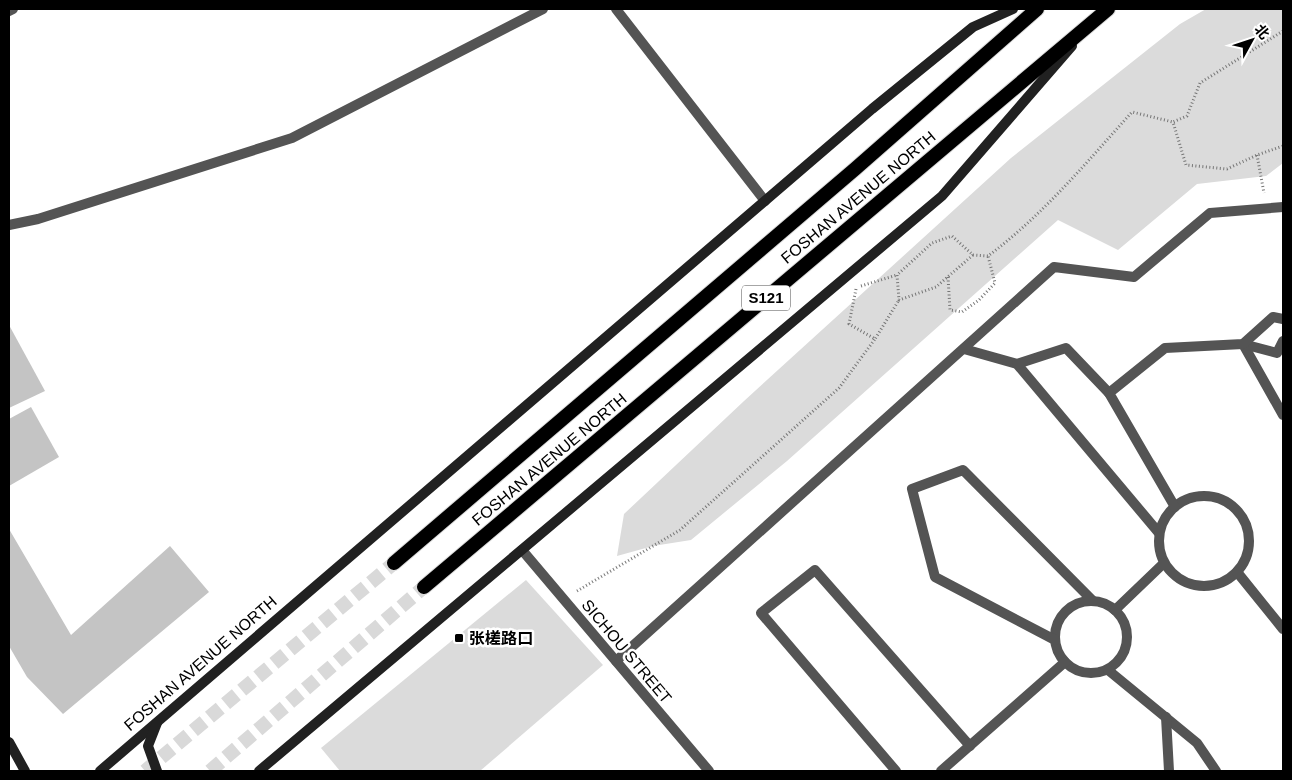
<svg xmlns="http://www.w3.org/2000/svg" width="1292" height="780" font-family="Helvetica,'Noto Sans SC',sans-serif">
<rect width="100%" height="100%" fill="#fff"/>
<g fill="#dbdbdb">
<polygon points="1206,9 1283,9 1283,163 1266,176 1197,184 1118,250 1058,220 787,461 691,540 653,546 617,556 624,514 744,401 1011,158 1180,24"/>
<polygon points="526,580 603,665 480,771 340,771 321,748"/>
</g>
<g fill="#c4c4c4">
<polygon points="9,325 45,391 9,408"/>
<polygon points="31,407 59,457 9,486 9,419"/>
<polygon points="9,529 71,635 170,546 209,592 63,714 27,677 9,646"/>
</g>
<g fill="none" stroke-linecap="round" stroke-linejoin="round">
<g stroke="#d9d9d9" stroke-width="14" stroke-dasharray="14 7" stroke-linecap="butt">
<polyline points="145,771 394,563"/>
<polyline points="210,771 424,587"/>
</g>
<defs>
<g id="trunk">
<polyline points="394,563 855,169 1037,9"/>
<polyline points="424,587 1108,9"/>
</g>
</defs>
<use href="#trunk" stroke="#dbdbdb" stroke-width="16"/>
<g stroke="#767676" stroke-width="3" stroke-dasharray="1 2.5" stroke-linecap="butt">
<polyline points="1283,31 1200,83 1187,116 1173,122 1186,165 1227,169 1257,155 1283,146"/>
<polyline points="1257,155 1264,193"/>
<path d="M973 255 936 287 899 300 897 275 932 243 952 236 973 255 988 256C1043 215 1086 163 1132 112L1173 122"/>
<polyline points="948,277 950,310 962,312 979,300 995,283 988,256"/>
<polyline points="861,286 897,275"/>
<polyline points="856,289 849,324 875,339 899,300"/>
<polyline points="577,591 680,530 839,388 875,339"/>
</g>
<g stroke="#545454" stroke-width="10">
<polyline points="616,9 765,201"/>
<polyline points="9,11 13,9"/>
<polyline points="9,225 38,219 292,138 543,9"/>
<polyline points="1243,344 1283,415"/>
<polyline points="1243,344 1277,353 1283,341"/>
<polyline points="964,349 1017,364 1159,533"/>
<polyline points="1017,364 1066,348 1109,393"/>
<circle cx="1204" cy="541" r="45"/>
<polyline points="1175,507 1109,393 1165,348 1243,344 1273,317 1283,319"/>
<polyline points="1237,572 1283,629"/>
<circle cx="1091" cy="637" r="36"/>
<polyline points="1115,610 1164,563"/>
<polyline points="1055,640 935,577 912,489 963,470 1093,601"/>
<polyline points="616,661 1054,267 1134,277 1210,213 1283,207"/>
<polyline points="1108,670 1197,743 1216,771"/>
<polyline points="1166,717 1169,771"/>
<polyline points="896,771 761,613 815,570 970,746"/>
<polyline points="941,771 1065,662"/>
</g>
<polyline stroke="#545454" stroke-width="10" points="522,550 709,771"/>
<g stroke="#212121" stroke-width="10">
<polyline points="9,742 25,771"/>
<polyline points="100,771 872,109 973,27 1013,9"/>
<polyline points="157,771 148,746 157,723"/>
<polyline points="259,771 942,196 1072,46"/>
</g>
<use href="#trunk" stroke="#000" stroke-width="14"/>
</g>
<rect fill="#000" stroke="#fff" stroke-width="2" x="454" y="633" width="10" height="10" rx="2.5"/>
<g text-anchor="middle" stroke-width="5" stroke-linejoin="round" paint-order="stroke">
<rect fill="#fff" stroke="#4c4c4c" stroke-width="1" x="742" y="285.5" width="48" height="25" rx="4"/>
<g font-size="15" font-weight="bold" fill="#000">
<text x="766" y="303">S121</text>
</g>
<g font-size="16" fill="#000" stroke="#fff">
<text transform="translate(858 197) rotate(-40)" y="6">FOSHAN AVENUE NORTH</text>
<text transform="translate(549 459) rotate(-40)" y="6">FOSHAN AVENUE NORTH</text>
<text transform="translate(627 651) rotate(50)" y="6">SICHOU STREET</text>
<text transform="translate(200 663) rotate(-41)" y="6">FOSHAN AVENUE NORTH</text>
</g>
<g font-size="16" font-weight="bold" fill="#000" stroke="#fff" text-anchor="start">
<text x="469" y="644">张槎路口</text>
</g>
</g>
<rect width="1292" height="780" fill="none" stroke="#000000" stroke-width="20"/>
<g transform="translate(1252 40) rotate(50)" stroke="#ffffff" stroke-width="4" paint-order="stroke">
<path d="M0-4L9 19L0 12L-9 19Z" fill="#000000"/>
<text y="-8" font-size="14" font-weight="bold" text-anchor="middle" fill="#000000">北</text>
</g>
</svg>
